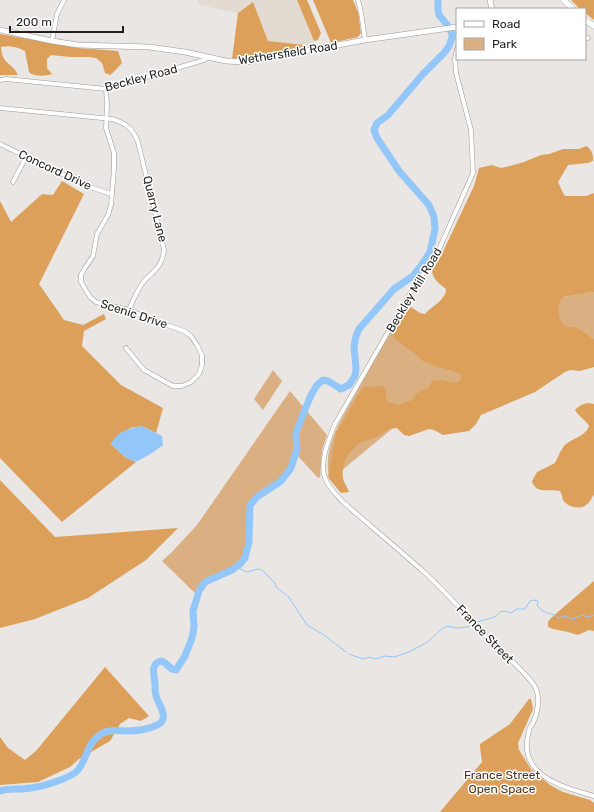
<svg xmlns="http://www.w3.org/2000/svg" width="594" height="812" font-family="Rubik,sans-serif">
<rect width="100%" height="100%" fill="#e9e6e3"/>
<polygon fill="#e3dad1" points="197,0 297,0 316,46 268,41 253,2 238,13 200,5"/>
<g fill="#dab083">
<path d="M594 292V339C589 336 584 330 578 328 575 326 570 328 566 326 557 321 557 304 563 297Z"/>
<path d="M405 306 421 319 520 362 410 414 330 480C327 469 327 458 330 447 336 425 349 406 360 386 375 359 390 333 405 306Z"/>
<polygon points="273,370 282,381 263,410 254,399"/>
<path d="M290 391 327 435 322 450 320 477 318 478 296 454C292 472 282 482 267 491 261 495 254 498 251 505 248 510 250 515 250 520 250 533 251 551 242 561 230 577 204 575 197 595L162 561 172 552 197 525Z"/>
</g>
<g fill="#dda05b">
<polygon points="297,0 307,0 321,33 318,40 314,41"/>
<polygon points="313,0 353,0 358,12 361,33 358,37 331,43"/>
<polygon points="571,0 594,0 594,20 585,13 585,9 580,9"/>
<polygon points="253,2 268,41 305,45 305,48 232,59 238,13"/>
<path d="M0 34 78 48 118 51 122 63C118 67 114 72 110 75L105 73 102 63 96 58 89 57H70L51 55 47 59V68L52 74C46 76 34 77 29 72L25 51C18 47 8 45 1 47 2 65 13 63 18 75H0Z"/>
<path d="M586 146C591 148 594 156 593 161L588 163 568 165 558 182 564 195 566 196H586L594 193V292L563 297C557 304 557 321 566 326 570 328 575 326 578 328 584 330 589 336 594 339V367L580 371 570 370 565 372 535 392 481 415 476 424 469 431 443 435 434 430 429 429 409 436 404 435 397 428C388 428 383 433 375 438 370 440 365 440 360 443 349 450 341 464 343 478 344 483 347 486 349 492L341 493 331 481 328 477 336 433 363 387 383 386 386 390V397L388 402 398 405 412 400 417 393 428 388 432 381 440 380 457 383 461 379V374L424 362 414 353 395 339 393 335C396 326 404 312 411 307L420 313 425 314C432 306 446 300 446 289 440 284 433 280 432 271L441 256 474 186 479 168 492 165 501 168 510 166 524 162 541 155 549 154 563 149H579Z"/>
<polygon points="62,181 84,194 39,284 64,320 83,325 104,314 106,319 84,331 82,346 121,385 163,408 156,433 142,426 130,428 111,444 125,457 136,462 62,522 0,458 0,201 11,222 42,194 53,195"/>
<path d="M588 403 594 404V495C591 498 590 503 586 505 581 510 567 507 563 500 562 497 562 494 560 491 549 488 536 495 532 481L537 472 555 463C558 457 560 451 564 446 572 438 585 437 589 426 585 419 579 417 575 410 579 406 582 404 588 403Z"/>
<polygon points="0,480 55,537 178,528 146,560 88,598 35,619 0,628"/>
<polygon points="594,581 594,631 589,630 578,635 568,632 553,629 548,627 548,622 551,618"/>
<polygon points="105,667 149,716 141,721 129,718 120,724 110,741 79,759 70,767 38,782 0,785 0,737 8,748 25,760 36,751"/>
<polygon points="529,699 531,699 533,709 518,743 519,750 531,769 550,785 563,792 590,800 594,803 594,812 440,812 482,762 480,747 480,744 510,724"/>
</g>
<path fill="#94c7f9" d="M142 426 162 436 163 445 152 453 136 462 125 457 111 444C117 431 130 428 142 426Z"/>
<g fill="none" stroke-linecap="round" stroke-linejoin="round">
<g stroke="#94c7f9" stroke-width="1">
<polyline points="236,567 247,572 258,569 262,570 274,582 277,588 288,596 307,625 324,635 346,652"/>
<path d="M477 622 495 617 500 612 505 611 511 613 517 609H525L530 601 534 600 538 601 537 605C544 615 552 612 559 618L565 616 573 619 582 615 589 617 594 615"/>
<polyline points="349,654 363,659 370,657 375,659 385,656 394,657 409,652 426,643 443,628 447,626 457,628 467,627 473,625"/>
</g>
<path stroke="#94c7f9" stroke-width="7" d="M0 791C10 788 20 790 30 788 41 787 72 778 78 770 88 758 86 742 103 733 111 729 119 731 127 731 136 731 149 729 157 725 171 719 158 704 156 696 155 692 155 687 155 683 154 676 150 662 162 661L165 663 172 669 176 670 185 656 192 638 194 627 193 611 199 591 205 582 232 570 240 564 245 558 249 542 250 505 257 497 281 481 291 468 297 449 296 434 298 427 311 395 317 385 323 380 328 381 341 389 349 385 355 376 356 369 354 346 356 336 359 329 394 289 413 276 421 266 430 252 435 229 434 217 429 205 399 171 377 138 374 130 377 123 388 115 423 74 444 53 449 46 452 38V34L449 27 439 15 438 10V0"/>
<defs>
<g id="minor">
<polyline points="358,0 361,12 365,40"/>
<polyline points="585,38 588,38"/>
<polyline points="52,41 57,14 64,0"/>
<path d="M457 48 455 59 456 73 471 130 473 173 436 256 417 282 335 424C329 439 319 462 325 478 328 487 336 494 342 501 369 525 397 548 424 572 450 596 473 623 498 648 510 660 524 671 534 685 541 696 538 712 533 723 531 726 529 728 529 731 516 775 562 787 594 796"/>
<polyline points="0,80 6,79 106,89 204,60 208,57"/>
<polyline points="106,89 107,105 106,128 114,153 114,169 111,205 108,215 97,234 93,256 85,268 81,275 81,282 90,297 96,302 129,310 153,320 184,331 191,336 197,345 202,355 202,365 199,374 191,382 182,386 173,386 144,370 126,348"/>
<path d="M0 108 112 119C126 123 133 129 138 142L164 250C162 267 155 270 144 281 138 289 133 300 129 310"/>
<polyline points="0,144 87,186 111,194"/>
<polyline points="13,182 26,157"/>
</g>
<g id="tertiary">
<polyline points="490,0 492,9"/>
<polyline points="0,30 52,41 78,45 149,47 185,52 226,61 246,62 365,40 457,27"/>
</g>
<g id="secondary">
<polyline points="564,0 573,9"/>
<polyline points="585,20 594,26"/>
</g>
</defs>
<use href="#minor" stroke="#9c9996" stroke-width="5"/>
<use href="#tertiary" stroke="#9c9996" stroke-width="6"/>
<use href="#secondary" stroke="#9c9996" stroke-width="6"/>
<use href="#minor" stroke="#fff" stroke-width="4"/>
<use href="#tertiary" stroke="#fff" stroke-width="5"/>
<use href="#secondary" stroke="#fff" stroke-width="5.5"/>
</g>
<g text-anchor="middle" stroke-width="3" stroke-linejoin="round" paint-order="stroke">
<g font-size="12" fill="#201f1e" stroke="#fff">
<text transform="translate(288 53) rotate(-9)" y="4">Wethersfield Road</text>
<text transform="translate(141 78) rotate(-15)" y="4">Beckley Road</text>
<text transform="translate(55 170) rotate(25)" y="4">Concord Drive</text>
<text transform="translate(155 209) rotate(76)" y="4">Quarry Lane</text>
<text transform="translate(414 290) rotate(-59)" y="4">Beckley Mill Road</text>
<text transform="translate(134 314) rotate(18)" y="4">Scenic Drive</text>
<text transform="translate(485 634) rotate(46)" y="4">France Street</text>
</g>
<g font-size="12" fill="#4f3518" stroke="#fff">
<text x="502" y="779">France Street<tspan x="502" dy="14">Open Space</tspan></text>
</g>
</g>
<rect x="456" y="8" width="130" height="52" fill="#ffffff" stroke="#a6a5a5"/>
<rect x="464" y="21" width="20" height="6" fill="#ffffff" stroke="#a6a5a5"/>
<text x="492" y="28" font-size="12" fill="#201f1e">Road</text>
<rect x="464" y="38" width="20" height="12" fill="#dab083" stroke="#a6a5a5"/>
<text x="492" y="48" font-size="12" fill="#201f1e">Park</text>
<path d="M10 26v6h113v-6" fill="none" stroke="#201f1e" stroke-width="2"/>
<text x="16" y="26" font-size="12" fill="#201f1e" stroke="#ffffff" stroke-width="3" paint-order="stroke">200 m</text>
</svg>
